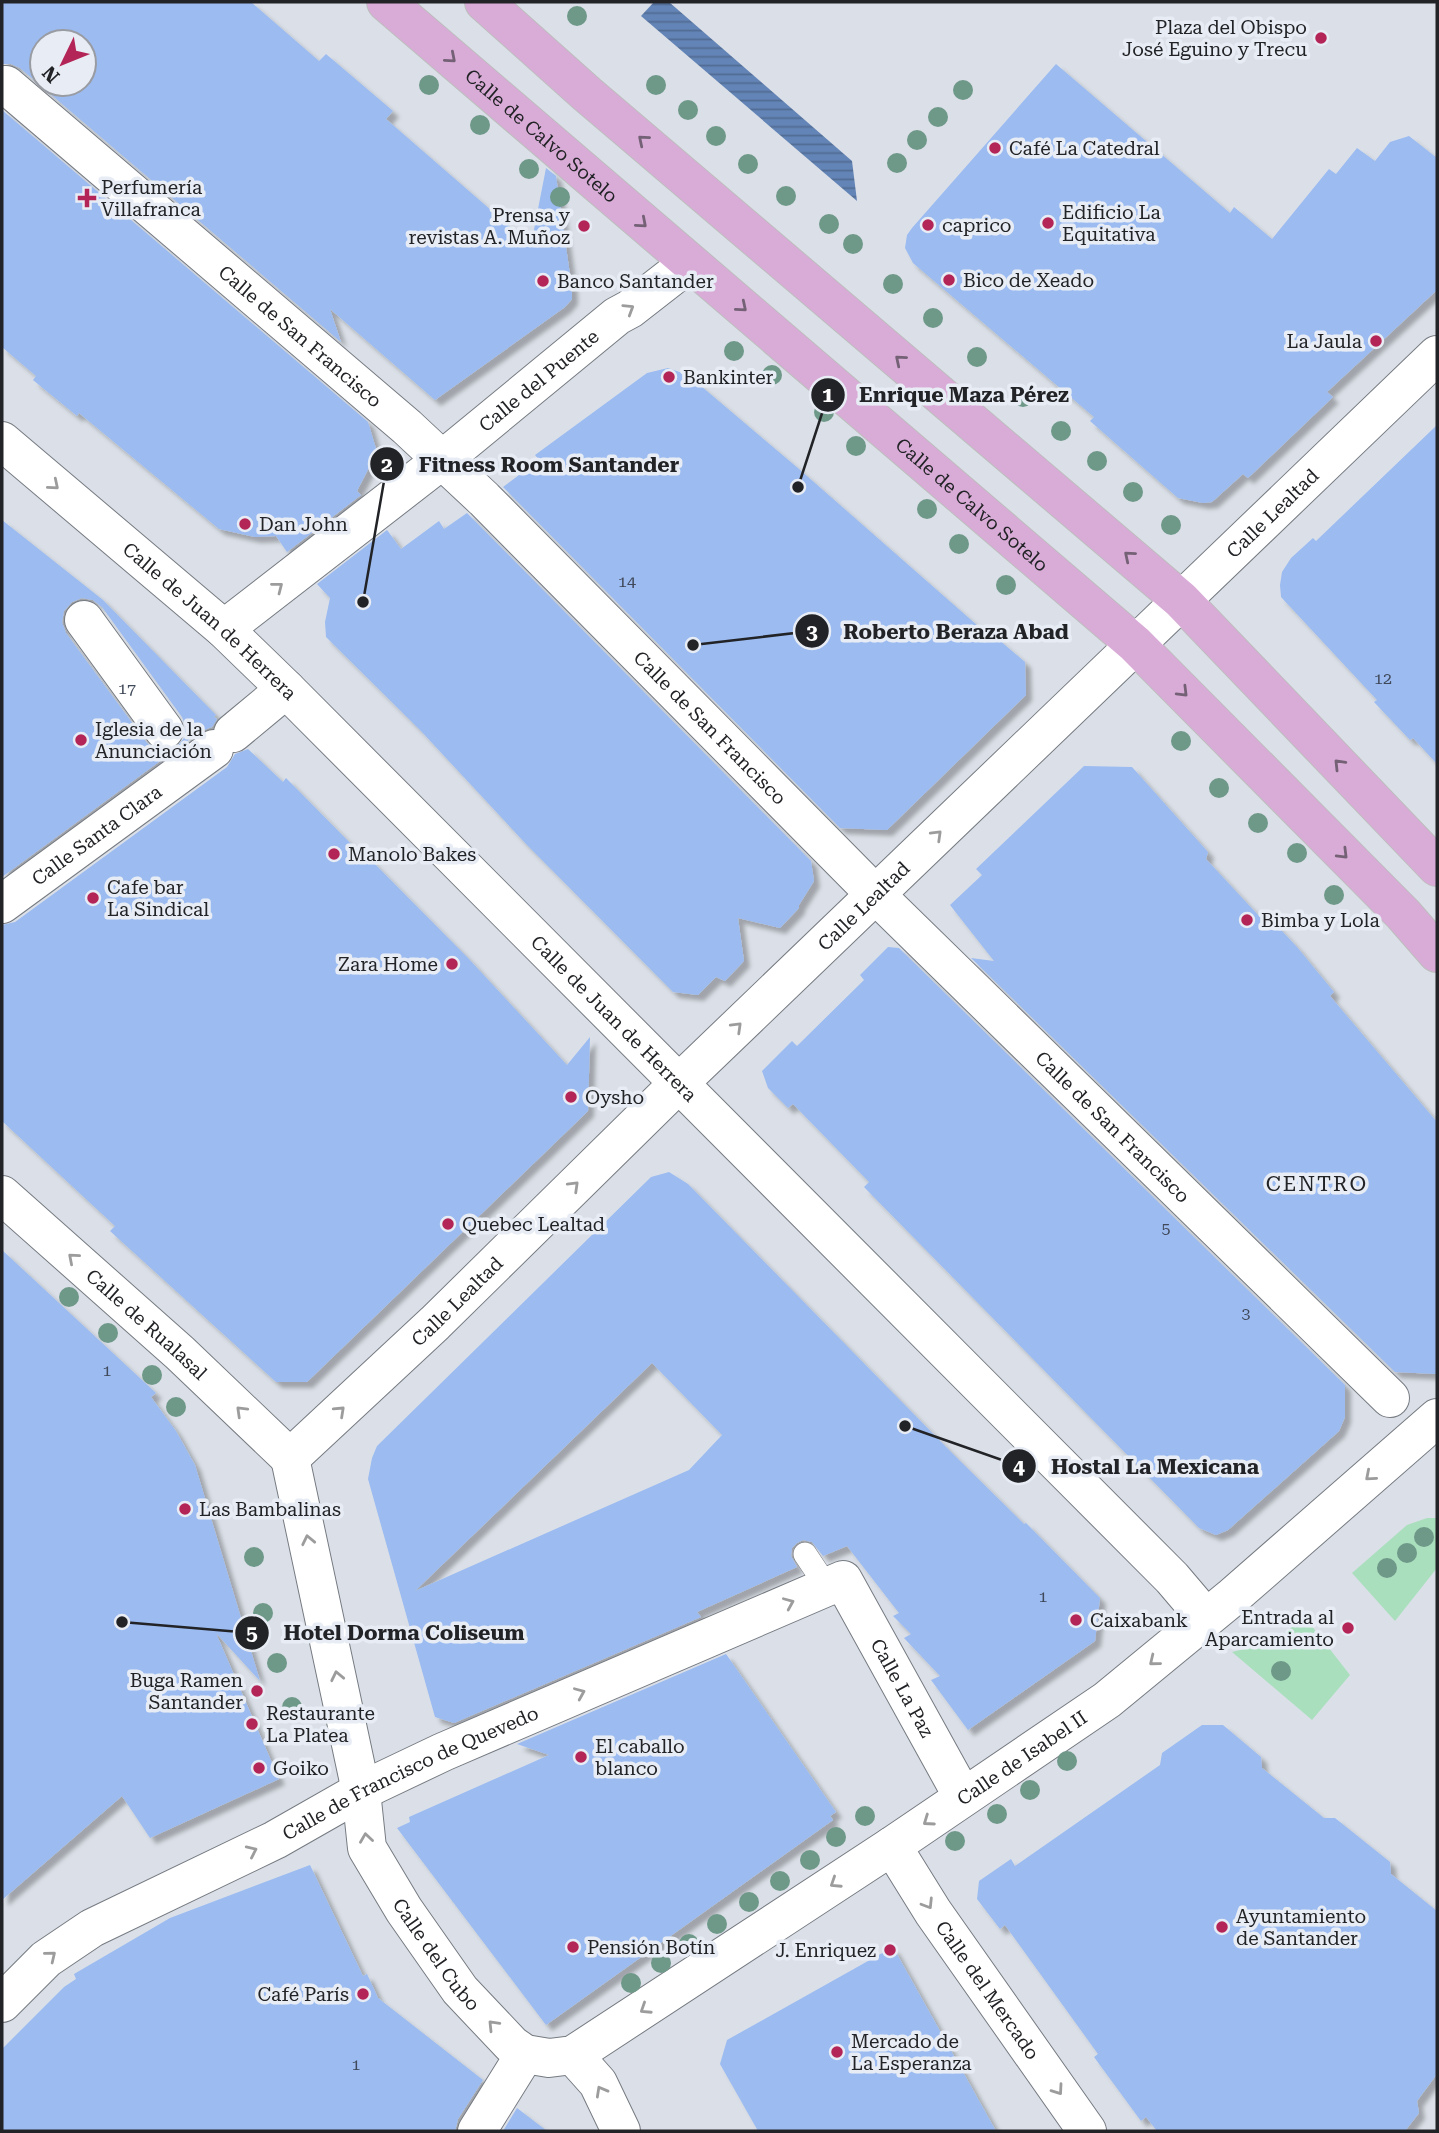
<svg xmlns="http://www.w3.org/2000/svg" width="1439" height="2133" font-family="'Roboto Serif',serif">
<defs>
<pattern id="water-rules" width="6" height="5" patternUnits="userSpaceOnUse" patternTransform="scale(1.75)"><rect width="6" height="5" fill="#6384b6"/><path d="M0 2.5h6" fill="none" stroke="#516c94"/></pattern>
<filter id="shadow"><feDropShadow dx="6" dy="6" stdDeviation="2" flood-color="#0004"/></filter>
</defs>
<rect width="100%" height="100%" fill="#dbe0e8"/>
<g fill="#aadfbe">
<polygon points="1427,1518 1437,1518 1437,1568 1395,1621 1352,1573 1407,1525"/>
<polygon points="1304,1616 1350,1675 1312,1720 1232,1652 1276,1641"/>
</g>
<polygon fill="url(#water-rules)" points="654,2 669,2 852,161 857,201 641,16"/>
<g fill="#9bbbf1" fill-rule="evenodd" filter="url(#shadow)">
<path d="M2 2H251L319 61 326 54 393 111 386 119 531 245 546 168 556 176 572 289V299L565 307 435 400 330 309 341 342 20 68 11 64H2ZM42 42H84V84H42Z"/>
<polygon points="1056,64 1230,213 1234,207 1272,239 1329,169 1336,174 1357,148 1375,161 1390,142 1409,136 1437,158 1437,290 1327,392 1333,397 1248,478 1243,474 1212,502 1203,503 1178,498 1090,421 1094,417 913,263 905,248 907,235 912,228"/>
<polygon points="2,110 368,422 377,452 357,491 361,495 287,552 276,536 255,537 219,529 79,413 77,416 33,380 36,376 2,347"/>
<polygon points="668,368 688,375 799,469 978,626 984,627 1025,662 1026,695 887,830 840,828 503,487 539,460 535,455 647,373"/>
<polygon points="1437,425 1437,764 1413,738 1410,740 1374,702 1377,700 1281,597 1280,585 1282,572 1291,558 1313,538 1316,541"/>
<polygon points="467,513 811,861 814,881 799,905 799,908 780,928 738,918 744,961 725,981 716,977 698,995 673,992 526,844 421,731 326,637 325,622 330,598 317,584 387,530 401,549 439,521 444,529"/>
<path d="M2 520 103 600 216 715 214 717 217 719 212 727 201 731 2 877ZM82 598 93 600 102 607 182 717 186 727 184 738 176 748 167 752 156 750 147 743 66 633 62 622 64 611 72 602Z"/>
<polygon points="248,749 283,782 286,778 358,851 360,849 468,958 567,1065 590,1037 588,1111 307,1382 276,1382 110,1231 115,1226 2,1121 2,925 15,922 227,767 235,754"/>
<polygon points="1084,766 1132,767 1208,852 1206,859 1259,916 1267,915 1297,947 1334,992 1330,996 1437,1122 1437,1374 1395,1372 971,958 994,961 950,905 982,875 976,869"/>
<polygon points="888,947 899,948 1345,1385 1345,1417 1339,1431 1228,1530 1216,1535 1199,1528 864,1187 869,1182 793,1104 788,1108 768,1088 762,1071 792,1041 797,1046 864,980 860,975"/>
<path d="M669 1172 688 1184 952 1453 1024 1524 1026 1523 1100 1598 1095 1641 968 1730 931 1680 940 1676 904 1638 911 1634 893 1616 899 1613 847 1546 823 1556 812 1542 803 1540 797 1543 792 1548 791 1556 797 1567 697 1612 701 1617 454 1723 435 1717 368 1479 372 1458 377 1446 651 1177ZM652 1363 722 1435 689 1470 415 1591Z"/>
<polygon points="2,1250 156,1393 151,1397 176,1431 195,1465 260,1681 216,1633 279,1779 150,1838 122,1796 2,1900"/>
<polygon points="726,1654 836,1812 830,1816 833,1820 546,2025 397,1828 410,1822 409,1817 549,1755 517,1744"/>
<polygon points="1202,1725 1223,1725 1261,1757 1262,1768 1324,1818 1335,1818 1390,1862 1391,1874 1437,1911 1437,2074 1417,2101 1419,2113 1405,2131 1157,2131 1146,2117 1141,2121 1094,2057 1098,2054 1005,1925 1000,1929 977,1899 979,1881 1011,1859 1015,1866 1160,1765 1162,1753"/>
<polygon points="310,1865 363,1976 367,1974 378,1998 483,2080 458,2119 455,2131 2,2131 2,2049 64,1987 76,1979 74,1974 170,1918"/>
<polygon points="893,1947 996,2131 758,2131 720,2064 727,2040"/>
<polygon points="517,2108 547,2131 503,2131"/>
</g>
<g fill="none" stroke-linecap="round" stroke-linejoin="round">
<defs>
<polyline id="lane" points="805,1554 827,1587"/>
<g id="street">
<path id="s1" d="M6 85 407 427 484 499 875 894 1390 1398"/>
<path id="s2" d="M2 441 224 629 286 689 1172 1578 1206 1618"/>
<polyline points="84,620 164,730"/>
<path id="s3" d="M224 629 442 460 617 316 630 309 689 263"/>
<polyline points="233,733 286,689"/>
<path id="s4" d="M2 904 214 749"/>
<path id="s5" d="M2 1195 180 1353 290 1458"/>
<path id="s6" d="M290 1458 361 1791 367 1848 404 1910 460 1990 512 2045 525 2054 549 2058 573 2055 892 1846 1107 1700 1231 1598 1437 1418"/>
<path id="s7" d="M290 1458 435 1323 678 1084 1437 355"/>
<path id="s8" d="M892 1846 933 1912 1087 2131"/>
<path id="s9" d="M2 2003 46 1959 92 1928 275 1840 361 1791 443 1752 843 1580 963 1797"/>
<polyline points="573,2055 598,2083 621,2131"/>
<polyline points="477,2131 525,2054"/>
</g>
<g id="primary">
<path id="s10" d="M386 2 1135 644 1403 914 1437 953"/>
<polyline points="484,2 587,94 1181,600 1437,867"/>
</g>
</defs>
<use href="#lane" stroke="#767b82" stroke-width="24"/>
<use href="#street" stroke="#767b82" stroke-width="40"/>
<use href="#primary" stroke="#bdbdbe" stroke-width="40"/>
<use href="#lane" stroke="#fff" stroke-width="23"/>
<use href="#street" stroke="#fff" stroke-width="38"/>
<use href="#primary" stroke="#d9acd7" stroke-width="38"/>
</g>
<g fill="#6e9888">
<circle cx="577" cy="16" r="10"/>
<circle cx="429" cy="85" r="10"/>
<circle cx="656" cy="85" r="10"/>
<circle cx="963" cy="90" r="10"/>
<circle cx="688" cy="110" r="10"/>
<circle cx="938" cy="117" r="10"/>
<circle cx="480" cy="125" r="10"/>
<circle cx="716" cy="136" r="10"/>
<circle cx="917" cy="140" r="10"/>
<circle cx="897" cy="163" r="10"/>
<circle cx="748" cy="164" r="10"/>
<circle cx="529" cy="169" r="10"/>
<circle cx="786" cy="196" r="10"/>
<circle cx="560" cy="197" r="10"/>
<circle cx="829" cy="224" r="10"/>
<circle cx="853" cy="244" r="10"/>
<circle cx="893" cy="284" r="10"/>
<circle cx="933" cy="318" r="10"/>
<circle cx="734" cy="351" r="10"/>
<circle cx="977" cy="357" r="10"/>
<circle cx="772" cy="375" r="10"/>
<circle cx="1023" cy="397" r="10"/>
<circle cx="824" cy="412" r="10"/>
<circle cx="1061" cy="431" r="10"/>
<circle cx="856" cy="446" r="10"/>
<circle cx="1097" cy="461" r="10"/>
<circle cx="1133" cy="492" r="10"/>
<circle cx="927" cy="509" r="10"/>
<circle cx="1171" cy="525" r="10"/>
<circle cx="959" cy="544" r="10"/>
<circle cx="1006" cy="585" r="10"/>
<circle cx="1181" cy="741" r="10"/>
<circle cx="1219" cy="788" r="10"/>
<circle cx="1258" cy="823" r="10"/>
<circle cx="1297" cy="853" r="10"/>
<circle cx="1334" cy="895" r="10"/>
<circle cx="69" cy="1297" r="10"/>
<circle cx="108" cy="1333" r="10"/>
<circle cx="152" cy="1375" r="10"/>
<circle cx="176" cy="1407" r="10"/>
<circle cx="1424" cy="1537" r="10"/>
<circle cx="1407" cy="1553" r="10"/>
<circle cx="254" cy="1557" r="10"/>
<circle cx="1387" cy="1568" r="10"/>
<circle cx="263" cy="1613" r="10"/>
<circle cx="277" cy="1663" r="10"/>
<circle cx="1281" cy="1671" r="10"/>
<circle cx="292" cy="1707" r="10"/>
<circle cx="1067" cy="1761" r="10"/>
<circle cx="1030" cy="1790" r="10"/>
<circle cx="997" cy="1814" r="10"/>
<circle cx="865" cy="1816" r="10"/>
<circle cx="836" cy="1837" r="10"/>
<circle cx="955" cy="1841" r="10"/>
<circle cx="810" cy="1860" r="10"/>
<circle cx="780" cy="1881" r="10"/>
<circle cx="749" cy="1902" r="10"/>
<circle cx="717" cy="1924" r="10"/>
<circle cx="689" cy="1944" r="10"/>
<circle cx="661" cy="1963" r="10"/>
<circle cx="631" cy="1983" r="10"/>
</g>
<defs><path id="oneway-chevron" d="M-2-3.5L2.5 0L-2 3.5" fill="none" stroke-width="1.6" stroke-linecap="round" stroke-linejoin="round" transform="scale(1.75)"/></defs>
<g stroke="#746176">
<use href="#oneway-chevron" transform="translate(451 58) rotate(41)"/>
<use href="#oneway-chevron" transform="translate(643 140) rotate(-140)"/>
<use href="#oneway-chevron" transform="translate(642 223) rotate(41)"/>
<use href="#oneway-chevron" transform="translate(742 307) rotate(40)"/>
<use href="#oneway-chevron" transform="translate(900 360) rotate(-140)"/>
<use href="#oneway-chevron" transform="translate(1129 556) rotate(-140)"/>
<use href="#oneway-chevron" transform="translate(1183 692) rotate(45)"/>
<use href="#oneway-chevron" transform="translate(1339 764) rotate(-134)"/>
<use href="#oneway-chevron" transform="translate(1343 854) rotate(45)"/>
</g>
<g stroke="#9c9c9d">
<use href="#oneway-chevron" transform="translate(629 309) rotate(-32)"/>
<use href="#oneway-chevron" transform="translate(54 485) rotate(40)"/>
<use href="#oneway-chevron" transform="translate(278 587) rotate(-38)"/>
<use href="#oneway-chevron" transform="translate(937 835) rotate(-44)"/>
<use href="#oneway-chevron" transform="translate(737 1027) rotate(-44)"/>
<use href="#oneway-chevron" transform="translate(574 1186) rotate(-44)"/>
<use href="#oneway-chevron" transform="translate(73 1258) rotate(-139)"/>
<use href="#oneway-chevron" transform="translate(241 1411) rotate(-136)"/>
<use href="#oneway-chevron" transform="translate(340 1411) rotate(-43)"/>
<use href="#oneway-chevron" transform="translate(1370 1476) rotate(139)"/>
<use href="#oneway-chevron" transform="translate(308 1540) rotate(-102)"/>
<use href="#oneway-chevron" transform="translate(789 1603) rotate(-23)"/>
<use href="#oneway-chevron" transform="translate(1154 1661) rotate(141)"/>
<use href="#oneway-chevron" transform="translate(337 1676) rotate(-102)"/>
<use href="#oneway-chevron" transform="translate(580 1693) rotate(-23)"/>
<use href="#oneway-chevron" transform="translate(928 1821) rotate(145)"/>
<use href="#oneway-chevron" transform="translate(366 1838) rotate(-98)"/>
<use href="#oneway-chevron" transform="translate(252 1851) rotate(-25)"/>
<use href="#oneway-chevron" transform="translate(835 1883) rotate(147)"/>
<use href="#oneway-chevron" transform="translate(928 1904) rotate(58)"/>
<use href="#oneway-chevron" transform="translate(51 1956) rotate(-39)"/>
<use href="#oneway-chevron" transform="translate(645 2009) rotate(147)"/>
<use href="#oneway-chevron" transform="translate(493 2025) rotate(-134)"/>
<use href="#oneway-chevron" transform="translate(1058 2090) rotate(55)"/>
<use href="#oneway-chevron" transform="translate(601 2091) rotate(-119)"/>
</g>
<g fill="#b42557" stroke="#e8edf5" stroke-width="2.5">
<circle cx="1321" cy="38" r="7"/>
<circle cx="995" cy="148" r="7"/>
<path d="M83.5 187.5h7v7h7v7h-7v7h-7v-7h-7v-7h7z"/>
<circle cx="1048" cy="223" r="7"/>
<circle cx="928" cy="225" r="7"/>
<circle cx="584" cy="226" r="7"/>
<circle cx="949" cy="280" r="7"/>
<circle cx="543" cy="281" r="7"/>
<circle cx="1376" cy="341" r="7"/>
<circle cx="669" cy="377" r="7"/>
<circle cx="245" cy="524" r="7"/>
<circle cx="81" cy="740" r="7"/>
<circle cx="334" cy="854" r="7"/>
<circle cx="93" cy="898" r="7"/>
<circle cx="1247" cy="920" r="7"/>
<circle cx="452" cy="964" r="7"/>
<circle cx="571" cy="1097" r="7"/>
<circle cx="448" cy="1224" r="7"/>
<circle cx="185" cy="1509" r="7"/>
<circle cx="1076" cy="1620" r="7"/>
<circle cx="1348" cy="1628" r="7"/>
<circle cx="257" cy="1691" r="7"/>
<circle cx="252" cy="1724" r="7"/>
<circle cx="581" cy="1757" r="7"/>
<circle cx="259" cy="1768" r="7"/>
<circle cx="1222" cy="1927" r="7"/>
<circle cx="573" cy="1947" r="7"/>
<circle cx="890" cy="1950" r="7"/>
<circle cx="363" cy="1994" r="7"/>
<circle cx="837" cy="2052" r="7"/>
</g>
<g text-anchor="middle" stroke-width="7" stroke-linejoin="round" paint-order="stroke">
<g font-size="16" fill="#404959">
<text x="627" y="587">14</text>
<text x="1383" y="684">12</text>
<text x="127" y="694">17</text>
<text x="1166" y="1234">5</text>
<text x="1246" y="1319">3</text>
<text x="107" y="1376">1</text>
<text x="1043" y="1602">1</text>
<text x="356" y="2070">1</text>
</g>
<g font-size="19" fill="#222326" stroke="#e8edf5" text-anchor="start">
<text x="1307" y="34" text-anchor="end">Plaza del Obispo<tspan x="1307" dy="22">José Eguino y Trecu</tspan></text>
<text x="1009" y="155">Café La Catedral</text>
<text x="101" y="194">Perfumería<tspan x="101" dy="22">Villafranca</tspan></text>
<text x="1062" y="219">Edificio La<tspan x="1062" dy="22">Equitativa</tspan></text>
<text x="570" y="222" text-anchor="end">Prensa y<tspan x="570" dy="22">revistas A. Muñoz</tspan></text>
<text x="942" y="232">caprico</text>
<text x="963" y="287">Bico de Xeado</text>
<text x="557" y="288">Banco Santander</text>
<text x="1362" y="348" text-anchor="end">La Jaula</text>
<text x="683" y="384">Bankinter</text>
<text x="259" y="531">Dan John</text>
<text x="95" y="736">Iglesia de la<tspan x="95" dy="22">Anunciación</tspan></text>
<text x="348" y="861">Manolo Bakes</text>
<text x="107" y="894">Cafe bar<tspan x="107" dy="22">La Sindical</tspan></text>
<text x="1261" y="927">Bimba y Lola</text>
<text x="438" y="971" text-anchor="end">Zara Home</text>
<text x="585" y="1104">Oysho</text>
<text x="462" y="1231">Quebec Lealtad</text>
<text x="199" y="1516">Las Bambalinas</text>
<text x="1334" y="1624" text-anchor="end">Entrada al<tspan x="1334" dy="22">Aparcamiento</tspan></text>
<text x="1090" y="1627">Caixabank</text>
<text x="243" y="1687" text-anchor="end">Buga Ramen<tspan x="243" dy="22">Santander</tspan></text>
<text x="266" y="1720">Restaurante<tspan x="266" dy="22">La Platea</tspan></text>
<text x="595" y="1753">El caballo<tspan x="595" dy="22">blanco</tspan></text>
<text x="273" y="1775">Goiko</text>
<text x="1236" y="1923">Ayuntamiento<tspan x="1236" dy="22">de Santander</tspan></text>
<text x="587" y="1954">Pensión Botín</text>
<text x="876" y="1957" text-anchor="end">J. Enriquez</text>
<text x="349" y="2001" text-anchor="end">Café París</text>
<text x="851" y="2048">Mercado de<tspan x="851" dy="22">La Esperanza</tspan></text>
</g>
<g font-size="19" fill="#222326" stroke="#e8edf5">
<text dy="7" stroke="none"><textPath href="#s10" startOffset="205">Calle de Calvo Sotelo</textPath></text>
<text dy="7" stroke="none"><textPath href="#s1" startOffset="387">Calle de San Francisco</textPath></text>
<text dy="7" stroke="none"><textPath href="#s3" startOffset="401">Calle del Puente</textPath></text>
<text dy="7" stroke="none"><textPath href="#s10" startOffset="772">Calle de Calvo Sotelo</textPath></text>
<text dy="7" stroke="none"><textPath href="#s7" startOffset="1363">Calle Lealtad</textPath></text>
<text dy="7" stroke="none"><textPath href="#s2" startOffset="275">Calle de Juan de Herrera</textPath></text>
<text dy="7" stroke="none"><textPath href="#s1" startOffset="954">Calle de San Francisco</textPath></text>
<text dy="7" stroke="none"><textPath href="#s4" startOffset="117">Calle Santa Clara</textPath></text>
<text dy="7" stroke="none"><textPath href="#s7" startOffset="796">Calle Lealtad</textPath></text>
<text dy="7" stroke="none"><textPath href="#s2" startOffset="842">Calle de Juan de Herrera</textPath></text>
<text dy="7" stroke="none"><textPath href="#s1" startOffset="1521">Calle de San Francisco</textPath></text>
<text dy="7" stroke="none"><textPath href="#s7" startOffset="229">Calle Lealtad</textPath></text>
<text dy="7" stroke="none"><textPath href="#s5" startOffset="194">Calle de Rualasal</textPath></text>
<text dy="7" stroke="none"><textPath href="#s9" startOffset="1069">Calle La Paz</textPath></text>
<text dy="7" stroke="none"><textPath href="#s6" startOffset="1246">Calle de Isabel II</textPath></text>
<text dy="7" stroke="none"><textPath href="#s9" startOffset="472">Calle de Francisco de Quevedo</textPath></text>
<text dy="7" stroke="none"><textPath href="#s6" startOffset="525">Calle del Cubo</textPath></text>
<text dy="7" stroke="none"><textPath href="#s8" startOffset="173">Calle del Mercado</textPath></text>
</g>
<g font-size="21" letter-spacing="2" fill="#222326" stroke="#e8edf5">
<text x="1317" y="1191">CENTRO</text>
</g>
</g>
<path fill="none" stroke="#222326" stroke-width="2.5" d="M798 487L828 395M363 602L387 464M693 645L812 631M905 1426L1019 1466M122 1622L252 1633"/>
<g fill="#222326" stroke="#e8edf5" stroke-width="2.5">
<circle cx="798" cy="487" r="7"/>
<circle cx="363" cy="602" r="7"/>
<circle cx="693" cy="645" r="7"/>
<circle cx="905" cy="1426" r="7"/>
<circle cx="122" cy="1622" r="7"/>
<circle cx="828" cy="395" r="18"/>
<circle cx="387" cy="464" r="18"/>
<circle cx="812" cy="631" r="18"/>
<circle cx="1019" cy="1466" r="18"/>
<circle cx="252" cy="1633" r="18"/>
</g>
<g font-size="21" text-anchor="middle" font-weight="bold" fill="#fff">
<text x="828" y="402">1</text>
<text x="387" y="472">2</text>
<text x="812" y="639">3</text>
<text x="1019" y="1474">4</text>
<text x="252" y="1640">5</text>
</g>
<g font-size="21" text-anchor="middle" font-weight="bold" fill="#222326" stroke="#e8edf5" stroke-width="7" stroke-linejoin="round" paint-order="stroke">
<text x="964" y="402">Enrique Maza Pérez</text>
<text x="549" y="472">Fitness Room Santander</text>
<text x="956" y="639">Roberto Beraza Abad</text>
<text x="1155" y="1474">Hostal La Mexicana</text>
<text x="404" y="1640">Hotel Dorma Coliseum</text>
</g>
<rect width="1439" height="2133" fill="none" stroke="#222326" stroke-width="7"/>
<g transform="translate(63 63) rotate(227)"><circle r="33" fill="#e8edf5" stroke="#999ca2" stroke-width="2"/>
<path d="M0-5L12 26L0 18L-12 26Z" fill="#b42557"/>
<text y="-10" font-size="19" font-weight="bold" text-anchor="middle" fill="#222326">N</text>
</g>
</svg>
